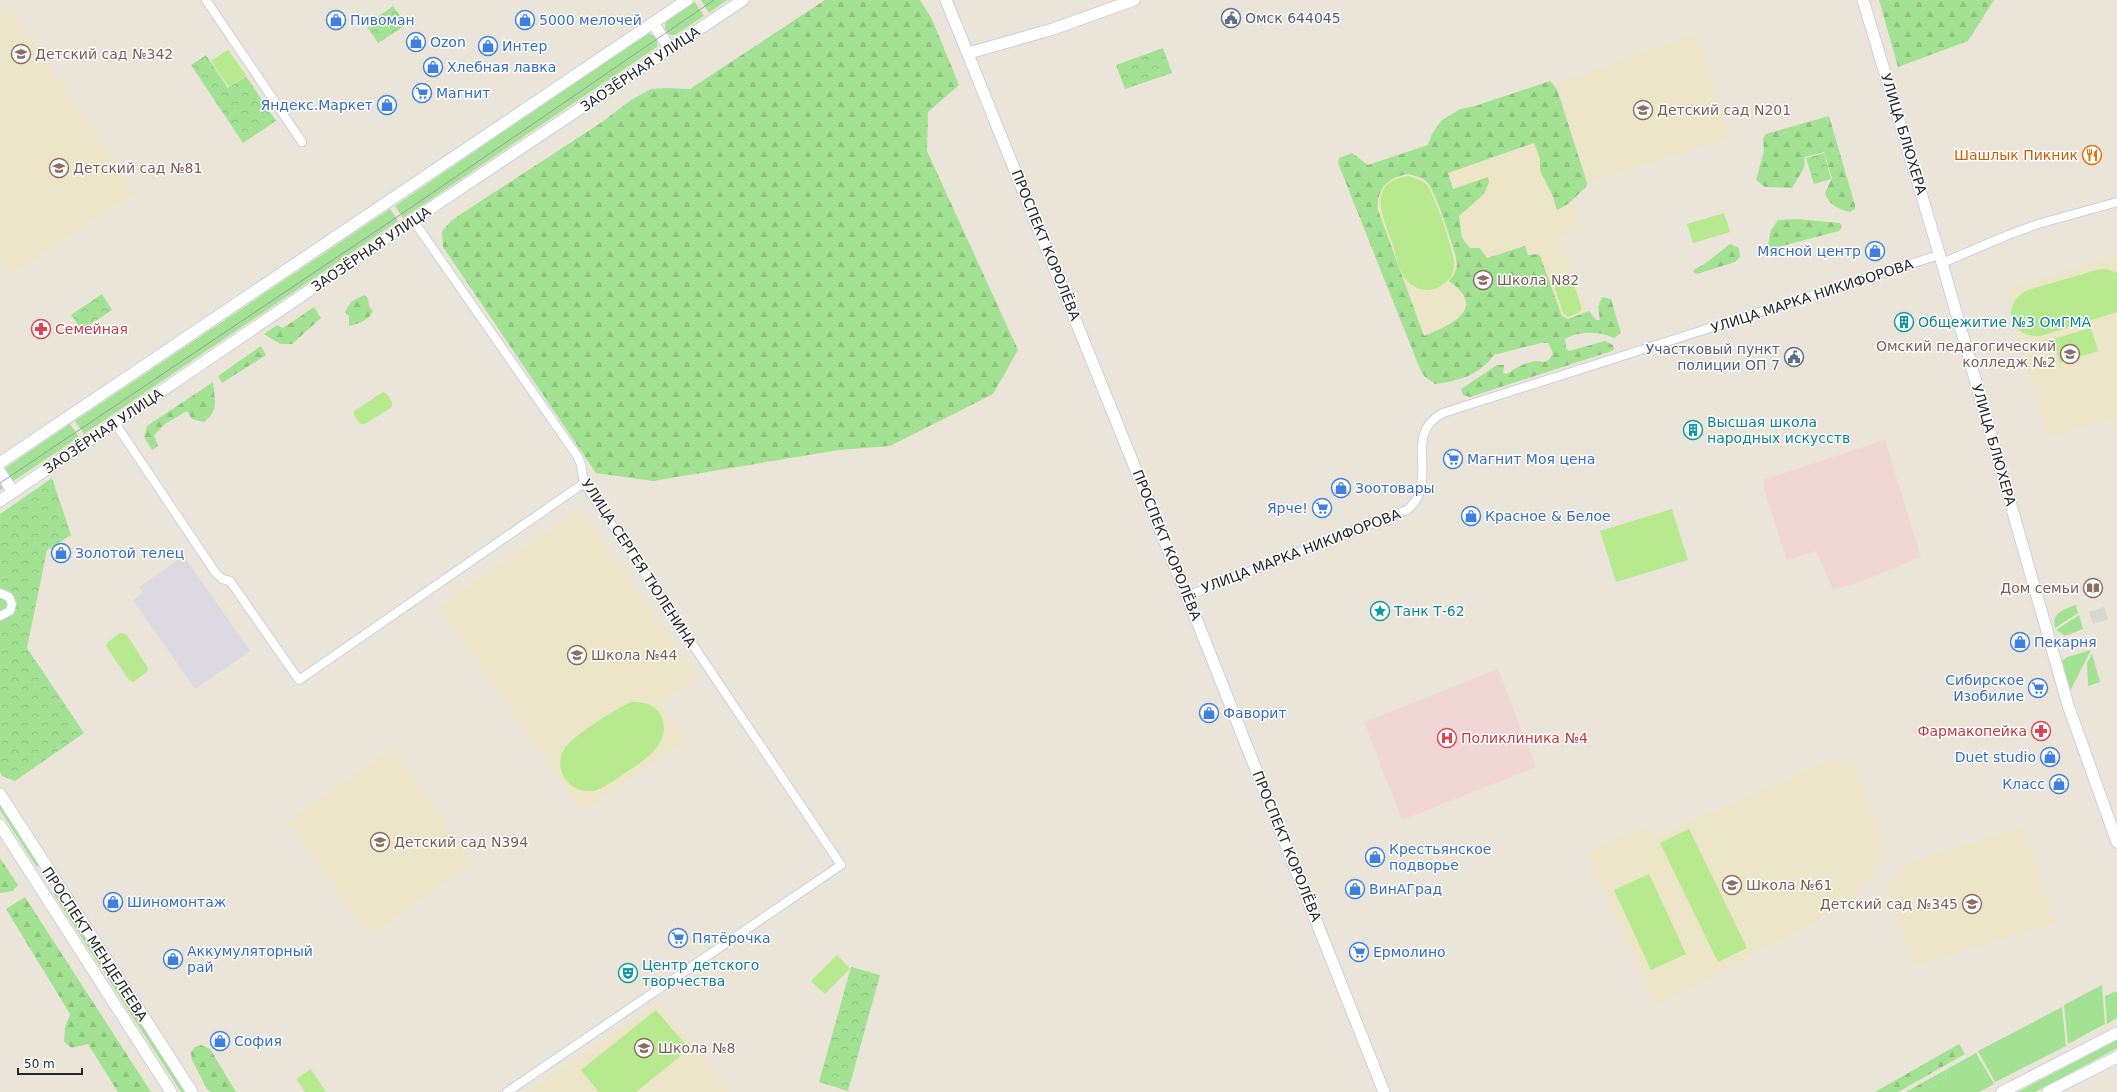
<svg xmlns="http://www.w3.org/2000/svg" width="2117" height="1092" font-family="'DejaVu Sans',sans-serif">
<defs>
<pattern id="forest-firs" width="22" height="20" patternUnits="userSpaceOnUse"><rect width="22" height="20" fill="#a4e293"/><path d="M5 1l3.5 6h-7zM16 11l3.5 6h-7z" fill="#8dc27f"/></pattern>
<pattern id="park-crowns" width="20" height="18" patternUnits="userSpaceOnUse"><rect width="20" height="18" fill="#a4e293"/><path d="M2 6a3 3 0 1 1 6 0M12 15a3 3 0 1 1 6 0" fill="none" stroke="#8dc27f"/></pattern>
</defs>
<rect width="100%" height="100%" fill="#eae5d8"/>
<polygon fill="#ddd9e2" points="184,556 250,651 195,689 133,600 143,593 139,587"/>
<g fill="#ece5c7">
<polygon points="8,6 135,192 11,275 0,258 0,11"/>
<polygon points="1697,33 1730,138 1588,182 1557,83"/>
<polygon points="1546,105 1581,228 1559,236 1590,324 1425,369 1352,169"/>
<polygon points="2117,255 2117,428 2114,419 2048,437 2005,289"/>
<polygon points="580,509 697,677 660,703 686,740 582,812 439,607"/>
<polygon points="393,748 473,863 368,936 288,821"/>
<polygon points="1843,760 1851,762 1888,852 1871,877 1855,893 1814,923 1656,1006 1586,852 1649,825 1655,837 1827,762"/>
<polygon points="2025,827 2055,924 1913,966 1888,883 1911,861"/>
<polygon points="657,1003 732,1092 528,1092"/>
</g>
<g fill="#f1d7d4">
<polygon points="1885,440 1921,557 1858,583 1833,590 1816,551 1787,560 1764,489 1763,480"/>
<polygon points="1498,669 1536,767 1402,820 1364,722"/>
</g>
<g fill="#a4e293">
<polygon points="701,0 727,0 709,13"/>
<polygon points="695,2 704,16 675,35 670,35 665,29 666,21"/>
<polygon points="648,33 655,36 657,39 657,47 403,218 395,206"/>
<polygon points="390,209 398,221 84,434 75,421"/>
<polygon points="70,424 79,437 0,490 0,472"/>
<path d="M2076 605 2078 613 2055 628C2051 613 2064 609 2076 605Z"/>
<polygon points="2079,615 2083,629 2065,636 2056,630"/>
<polygon points="2091,650 2069,693 2062,661 2067,657"/>
<polygon points="2092,654 2100,682 2088,686 2087,663"/>
<polygon points="0,799 40,863 40,866 36,866 0,810"/>
<polygon points="54,888 188,1092 181,1092 53,893"/>
<polygon points="2102,985 2105,1024 2068,1044 2064,1005"/>
<polygon points="2117,991 2117,1018 2107,1024 2105,996"/>
<polygon points="2062,1007 2066,1046 1995,1082 1978,1051"/>
<polygon points="2117,1040 2117,1048 2035,1092 2018,1092"/>
<polygon points="1976,1053 1994,1084 1979,1092 1922,1092 1945,1080 1947,1069"/>
</g>
<g fill="url(#forest-firs)" fill-rule="evenodd">
<polygon points="825,0 920,0 932,19 959,85 928,112 927,151 1018,350 993,394 890,446 839,450 653,481 596,473 443,247 442,231 452,220 602,122 631,100 651,89 667,88 690,89"/>
<polygon points="1879,0 1994,0 1968,41 1898,67"/>
<path d="M1550 81 1557 89 1587 183 1586 187 1568 204 1557 210 1552 194 1540 171V159L1534 143 1448 173 1453 189 1488 177 1489 182 1484 194 1459 216 1462 238 1470 248H1480L1487 258 1525 246 1528 255 1538 254 1540 256 1562 316 1568 319 1589 311 1596 320H1600L1598 307 1602 297 1611 299 1621 333 1614 338C1599 331 1579 331 1565 339L1566 348 1569 351 1605 341 1613 345 1614 349 1612 351 1470 397 1463 395 1461 389 1497 365H1504L1503 373 1507 374C1514 369 1523 364 1531 362 1542 359 1547 367 1553 353L1548 343H1541L1494 355C1480 375 1458 381 1435 384L1424 376 1420 369 1338 163 1339 158 1352 153 1368 165 1428 145 1432 134 1441 121 1460 109 1475 106ZM1408 174C1416 176 1422 177 1428 183 1435 191 1457 254 1457 265 1456 271 1453 277 1449 281 1488 309 1452 324 1424 336L1378 210C1376 189 1388 177 1408 174Z"/>
<path d="M1829 116 1855 205V209L1850 212C1839 210 1828 204 1825 193L1832 178 1824 152 1805 157 1804 168 1792 188 1765 187 1756 180 1764 151 1763 138 1766 134Z"/>
<polygon points="1797,219 1840,223 1842,227 1839,231 1767,250 1771,230 1778,220"/>
<polygon points="1730,244 1739,248 1740,257 1735,262 1697,274 1693,272 1695,269 1703,265"/>
<path d="M364 295 368 298 369 306 373 311C368 321 360 323 349 326V316L345 312 351 302Z"/>
<polygon points="314,307 321,318 292,344 280,344 264,334 277,325 283,328"/>
<polygon points="261,346 266,355 222,383 218,376"/>
<path d="M213 382C214 399 220 410 204 422L192 419 187 411 165 424 154 435 158 446 152 450 144 437 147 426Z"/>
<polygon points="0,858 18,885 13,891 0,893"/>
<polygon points="25,897 151,1092 118,1092 88,1044 72,1048 64,1042 65,1028 70,1014 6,909"/>
<polygon points="1959,1044 1965,1054 1898,1092 1875,1092"/>
<polygon points="201,1045 210,1049 236,1092 211,1092 207,1089 192,1060 191,1052 195,1047"/>
<polygon points="1947,1069 1945,1080 1922,1092 1906,1092"/>
</g>
<g fill="url(#park-crowns)">
<polygon points="393,6 406,25 378,43 366,25"/>
<polygon points="1163,48 1172,73 1125,89 1116,65"/>
<polygon points="206,55 228,88 246,76 276,121 243,143 191,65"/>
<polygon points="1824,153 1831,179 1814,184 1806,158"/>
<polygon points="102,294 112,310 82,330 71,315"/>
<polygon points="52,478 71,535 47,550 27,648 84,733 15,781 2,776 0,772 0,514"/>
<polygon points="851,967 880,975 848,1091 819,1082"/>
</g>
<g fill="#b7e98f">
<polygon points="228,50 246,75 229,87 211,61"/>
<path d="M1408 176C1415 178 1422 180 1427 185 1434 193 1456 256 1454 266 1453 276 1448 282 1439 287 1429 293 1416 289 1408 282 1399 273 1396 257 1393 245 1383 218 1365 182 1408 176Z"/>
<polygon points="1724,213 1730,232 1693,243 1687,224"/>
<path d="M2106 269 2117 273V312L2041 336C2010 338 1999 305 2028 290L2097 270Z"/>
<polygon points="1568,278 1573,282 1582,309 1578,313 1568,317 1563,313 1554,286 1558,282"/>
<polygon points="2091,328 2098,351 2060,363 2053,339"/>
<polygon points="383,392 386,393 392,402 392,407 365,424 360,424 354,415 354,411"/>
<polygon points="1672,509 1688,560 1616,582 1600,531"/>
<polygon points="120,633 126,634 148,668 147,672 133,682 129,680 106,646 108,642"/>
<path d="M631 702C643 702 656 704 661 716 675 748 633 766 612 782 606 785 600 790 593 791 570 794 552 770 564 749 571 737 617 708 631 702Z"/>
<polygon points="1689,829 1747,948 1718,962 1660,843"/>
<polygon points="1649,874 1686,954 1651,970 1614,890"/>
<polygon points="837,955 850,969 825,994 811,981"/>
<polygon points="656,1010 689,1049 636,1092 599,1092 581,1070"/>
<polygon points="311,1069 326,1092 305,1092 296,1079"/>
</g>
<polygon fill="#dad7cf" points="2104,607 2108,619 2093,624 2089,612"/>
<g fill="none" stroke-linecap="round" stroke-linejoin="round">
<defs>
<g id="street">
<polyline points="206,0 302,142"/>
<polyline points="413,220 578,457 581,465 584,483 841,865 507,1092"/>
<polyline points="1942,263 2008,235 2038,224 2117,202"/>
<polyline points="115,423 215,572 222,579 230,581 299,680 584,483"/>
<polyline points="0,593 9,597 12,604 10,611 0,616"/>
<path d="M1187 596 1407 510C1442 482 1400 435 1443 413L1939 255"/>
</g>
<g id="secondary">
<polyline points="946,0 1199,626 1384,1092"/>
<polyline points="1863,0 1942,263 2068,705 2117,842"/>
<polyline points="653,23 670,49"/>
<polyline points="969,53 1053,29 1134,0"/>
<polyline points="0,463 687,0"/>
<polyline points="0,472 13,492"/>
<polyline points="0,501 404,226 743,0"/>
<polyline points="0,794 192,1092"/>
<polyline points="0,825 171,1092"/>
<polyline points="2002,1092 2117,1033"/>
<polyline points="2048,1092 2117,1057"/>
</g>
</defs>
<use href="#street" stroke="#cdcfe1" stroke-width="10"/>
<use href="#secondary" stroke="#cdcfe1" stroke-width="13"/>
<use href="#street" stroke="#fff" stroke-width="8"/>
<use href="#secondary" stroke="#fff" stroke-width="11"/>
<polyline stroke="#9b9cb2" stroke-width="1" points="0,483 397,217 714,0"/>
</g>
<defs>
<symbol id="civic-ring" viewBox="-11 -11 22 22"><circle r="9.5" fill="#fff" stroke="#5c6f8a" stroke-width="1.5"/><path d="M-.6-6.5H3V-4.5H.6V-3L4-1V1h2V6H-6V1h2V-1L-.6-3ZM-1.2 2.5V6h2.4V2.5Z" fill="#5c6f8a"/></symbol>
<symbol id="shop-ring" viewBox="-11 -11 22 22"><circle r="9.5" fill="#fff" stroke="#3f7fe0" stroke-width="1.5"/><path d="M-5-2.5h2.3a2.7 3.5 0 0 1 5.4 0H5L5.5 6h-11ZM-1.5-2.5h3a1.5 2.3 0 0 0-3 0Z" fill="#3f7fe0"/></symbol>
<symbol id="school-ring" viewBox="-11 -11 22 22"><circle r="9.5" fill="#fff" stroke="#8d6e63" stroke-width="1.5"/><path d="M0-5L7-2L0 1L-7-2ZM-4 1L0 2.5L4 1V4Q0 6-4 4Z" fill="#8d6e63"/></symbol>
<symbol id="supermarket-ring" viewBox="-11 -11 22 22"><circle r="9.5" fill="#fff" stroke="#3f7fe0" stroke-width="1.5"/><path d="M-6-5.5h2.5l.6 2H6L4.5 2H-2.5L-4.4-4H-6ZM-1.5 3.2a1.3 1.3 0 1 0 .1 0ZM3 3.2a1.3 1.3 0 1 0 .1 0Z" fill="#3f7fe0"/></symbol>
<symbol id="restaurant-ring" viewBox="-11 -11 22 22"><circle r="9.5" fill="#fff" stroke="#e8710a" stroke-width="1.5"/><path d="M-5-6h1v4h1v-4h1v4h1v-4h1v5L-1.5 .5V6h-2V.5L-5-1ZM5-6V6H3V1.5H1.5Q1.5-4 5-6Z" fill="#e8710a"/></symbol>
<symbol id="building-ring" viewBox="-11 -11 22 22"><circle r="9.5" fill="#fff" stroke="#0f9aa8" stroke-width="1.5"/><path d="M-4-6H4V6H1V3H-1V6H-4ZM-2.5-4.3h1.7v1.8h-1.7ZM.8-4.3h1.7v1.8H.8ZM-2.5-1h1.7V.8h-1.7ZM.8-1h1.7V.8H.8Z" fill="#0f9aa8"/></symbol>
<symbol id="pharmacy-ring" viewBox="-11 -11 22 22"><circle r="9.5" fill="#fff" stroke="#e0444e" stroke-width="1.5"/><path d="M-2-6h4v4h4v4h-4v4h-4v-4h-4v-4h4Z" fill="#e0444e"/></symbol>
<symbol id="university-ring" viewBox="-11 -11 22 22"><circle r="9.5" fill="#fff" stroke="#8d6e63" stroke-width="1.5"/><path d="M0-5L7-2L0 1L-7-2ZM-4 1L0 2.5L4 1V4Q0 6-4 4Z" fill="#8d6e63"/></symbol>
<symbol id="library-ring" viewBox="-11 -11 22 22"><circle r="9.5" fill="#fff" stroke="#8d6e63" stroke-width="1.5"/><path d="M-6-4Q-3-5.5-.7-3.5V5Q-3 3-6 4ZM6-4Q3-5.5 .7-3.5V5Q3 3 6 4Z" fill="#8d6e63"/></symbol>
<symbol id="sight-ring" viewBox="-11 -11 22 22"><circle r="9.5" fill="#fff" stroke="#0f9aa8" stroke-width="1.5"/><path d="M0-6L1.8-2.2L6-1.7L2.9 1.2L3.7 5.4L0 3.3L-3.7 5.4L-2.9 1.2L-6-1.7L-1.8-2.2Z" fill="#0f9aa8"/></symbol>
<symbol id="hospital-ring" viewBox="-11 -11 22 22"><circle r="9.5" fill="#fff" stroke="#e0444e" stroke-width="1.5"/><path d="M-5-5h3v3.5h4V-5h3V5h-3V1.5h-4V5h-3Z" fill="#e0444e"/></symbol>
<symbol id="theatre-ring" viewBox="-11 -11 22 22"><circle r="9.5" fill="#fff" stroke="#0f9aa8" stroke-width="1.5"/><path d="M-5-5.5Q0-4 5-5.5V0Q5 5 0 6Q-5 5-5 0ZM-3.3-2.5H-1v1.5H-3.3ZM1-2.5H3.3v1.5H1ZM-2.8 1Q0 5.5 2.8 1Z" fill="#0f9aa8"/></symbol>
</defs>
<g fill-rule="evenodd">
<use href="#civic-ring" x="1220" y="7" width="22" height="22"/>
<use href="#shop-ring" x="325" y="9" width="22" height="22"/>
<use href="#shop-ring" x="514" y="9" width="22" height="22"/>
<use href="#shop-ring" x="405" y="31" width="22" height="22"/>
<use href="#shop-ring" x="477" y="35" width="22" height="22"/>
<use href="#school-ring" x="10" y="43" width="22" height="22"/>
<use href="#shop-ring" x="422" y="56" width="22" height="22"/>
<use href="#supermarket-ring" x="411" y="82" width="22" height="22"/>
<use href="#shop-ring" x="376" y="94" width="22" height="22"/>
<use href="#school-ring" x="1632" y="99" width="22" height="22"/>
<use href="#restaurant-ring" x="2081" y="144" width="22" height="22"/>
<use href="#school-ring" x="48" y="157" width="22" height="22"/>
<use href="#shop-ring" x="1864" y="240" width="22" height="22"/>
<use href="#school-ring" x="1472" y="269" width="22" height="22"/>
<use href="#building-ring" x="1893" y="311" width="22" height="22"/>
<use href="#pharmacy-ring" x="30" y="318" width="22" height="22"/>
<use href="#university-ring" x="2059" y="343" width="22" height="22"/>
<use href="#civic-ring" x="1783" y="346" width="22" height="22"/>
<use href="#building-ring" x="1682" y="419" width="22" height="22"/>
<use href="#supermarket-ring" x="1442" y="448" width="22" height="22"/>
<use href="#shop-ring" x="1330" y="477" width="22" height="22"/>
<use href="#supermarket-ring" x="1311" y="497" width="22" height="22"/>
<use href="#shop-ring" x="1460" y="505" width="22" height="22"/>
<use href="#shop-ring" x="50" y="542" width="22" height="22"/>
<use href="#library-ring" x="2082" y="577" width="22" height="22"/>
<use href="#sight-ring" x="1369" y="600" width="22" height="22"/>
<use href="#shop-ring" x="2009" y="631" width="22" height="22"/>
<use href="#school-ring" x="566" y="644" width="22" height="22"/>
<use href="#supermarket-ring" x="2027" y="677" width="22" height="22"/>
<use href="#shop-ring" x="1198" y="702" width="22" height="22"/>
<use href="#pharmacy-ring" x="2030" y="720" width="22" height="22"/>
<use href="#hospital-ring" x="1436" y="727" width="22" height="22"/>
<use href="#shop-ring" x="2039" y="746" width="22" height="22"/>
<use href="#shop-ring" x="2048" y="773" width="22" height="22"/>
<use href="#school-ring" x="369" y="831" width="22" height="22"/>
<use href="#shop-ring" x="1364" y="846" width="22" height="22"/>
<use href="#school-ring" x="1721" y="874" width="22" height="22"/>
<use href="#shop-ring" x="1344" y="878" width="22" height="22"/>
<use href="#shop-ring" x="102" y="891" width="22" height="22"/>
<use href="#school-ring" x="1961" y="893" width="22" height="22"/>
<use href="#supermarket-ring" x="667" y="927" width="22" height="22"/>
<use href="#supermarket-ring" x="1348" y="941" width="22" height="22"/>
<use href="#shop-ring" x="162" y="948" width="22" height="22"/>
<use href="#theatre-ring" x="617" y="962" width="22" height="22"/>
<use href="#shop-ring" x="209" y="1030" width="22" height="22"/>
<use href="#school-ring" x="633" y="1037" width="22" height="22"/>
</g>
<g text-anchor="middle" stroke-width="3" stroke-linejoin="round" paint-order="stroke">
<g font-size="14" fill="#4e5e75" stroke="#fff" text-anchor="start">
<text x="1245" y="23">Омск 644045</text>
<text x="1780" y="354" text-anchor="end">Участковый пункт<tspan x="1780" dy="16">полиции ОП 7</tspan></text>
</g>
<g font-size="14" fill="#366cbe" stroke="#fff" text-anchor="start">
<text x="350" y="25">Пивоман</text>
<text x="539" y="25">5000 мелочей</text>
<text x="430" y="47">Ozon</text>
<text x="502" y="51">Интер</text>
<text x="447" y="72">Хлебная лавка</text>
<text x="436" y="98">Магнит</text>
<text x="373" y="110" text-anchor="end">Яндекс.Маркет</text>
<text x="1861" y="256" text-anchor="end">Мясной центр</text>
<text x="1467" y="464">Магнит Моя цена</text>
<text x="1355" y="493">Зоотовары</text>
<text x="1308" y="513" text-anchor="end">Ярче!</text>
<text x="1485" y="521">Красное &amp; Белое</text>
<text x="75" y="558">Золотой телец</text>
<text x="2034" y="647">Пекарня</text>
<text x="2024" y="685" text-anchor="end">Сибирское<tspan x="2024" dy="16">Изобилие</tspan></text>
<text x="1223" y="718">Фаворит</text>
<text x="2036" y="762" text-anchor="end">Duet studio</text>
<text x="2045" y="789" text-anchor="end">Класс</text>
<text x="1389" y="854">Крестьянское<tspan x="1389" dy="16">подворье</tspan></text>
<text x="1369" y="894">ВинАГрад</text>
<text x="127" y="907">Шиномонтаж</text>
<text x="692" y="943">Пятёрочка</text>
<text x="187" y="956">Аккумуляторный<tspan x="187" dy="16">рай</tspan></text>
<text x="1373" y="957">Ермолино</text>
<text x="234" y="1046">София</text>
</g>
<g font-size="14" fill="#785e54" stroke="#fff" text-anchor="start">
<text x="35" y="59">Детский сад №342</text>
<text x="1657" y="115">Детский сад N201</text>
<text x="73" y="173">Детский сад №81</text>
<text x="1497" y="285">Школа N82</text>
<text x="2056" y="351" text-anchor="end">Омский педагогический<tspan x="2056" dy="16">колледж №2</tspan></text>
<text x="2079" y="593" text-anchor="end">Дом семьи</text>
<text x="591" y="660">Школа №44</text>
<text x="394" y="847">Детский сад N394</text>
<text x="1746" y="890">Школа №61</text>
<text x="1958" y="909" text-anchor="end">Детский сад №345</text>
<text x="658" y="1053">Школа №8</text>
</g>
<g font-size="14" fill="#272727" stroke="#fff">
<text transform="translate(640 69) rotate(-34)" y="5">ЗАОЗЁРНАЯ УЛИЦА</text>
<text transform="translate(1904 134) rotate(73)" y="5">УЛИЦА БЛЮХЕРА</text>
<text transform="translate(1046 245) rotate(68)" y="5">ПРОСПЕКТ КОРОЛЁВА</text>
<text transform="translate(371 249) rotate(-34)" y="5">ЗАОЗЁРНАЯ УЛИЦА</text>
<text transform="translate(1812 296) rotate(-18)" y="5">УЛИЦА МАРКА НИКИФОРОВА</text>
<text transform="translate(103 431) rotate(-34)" y="5">ЗАОЗЁРНАЯ УЛИЦА</text>
<text transform="translate(1994 445) rotate(74)" y="5">УЛИЦА БЛЮХЕРА</text>
<text transform="translate(1167 545) rotate(68)" y="5">ПРОСПЕКТ КОРОЛЁВА</text>
<text transform="translate(1301 551) rotate(-21)" y="5">УЛИЦА МАРКА НИКИФОРОВА</text>
<text transform="translate(639 563) rotate(57)" y="5">УЛИЦА СЕРГЕЯ ТЮЛЕНИНА</text>
<text transform="translate(1287 846) rotate(68)" y="5">ПРОСПЕКТ КОРОЛЁВА</text>
<text transform="translate(95 944) rotate(57)" y="5">ПРОСПЕКТ МЕНДЕЛЕЕВА</text>
</g>
<g font-size="14" fill="#c56008" stroke="#fff" text-anchor="end">
<text x="2078" y="160">Шашлык Пикник</text>
</g>
<g font-size="14" fill="#0d838f" stroke="#fff" text-anchor="start">
<text x="1918" y="327">Общежитие №3 ОмГМА</text>
<text x="1707" y="427">Высшая школа<tspan x="1707" dy="16">народных искусств</tspan></text>
<text x="1394" y="616">Танк Т-62</text>
<text x="642" y="970">Центр детского<tspan x="642" dy="16">творчества</tspan></text>
</g>
<g font-size="14" fill="#be3a42" stroke="#fff" text-anchor="start">
<text x="55" y="334">Семейная</text>
<text x="2027" y="736" text-anchor="end">Фармакопейка</text>
<text x="1461" y="743">Поликлиника №4</text>
</g>
</g>
<path d="M18 1068v6h64v-6" fill="none" stroke="#272727" stroke-width="2"/>
<text x="24" y="1068" font-size="12" fill="#272727" stroke="#ffffff" stroke-width="3" paint-order="stroke">50 m</text>
</svg>
